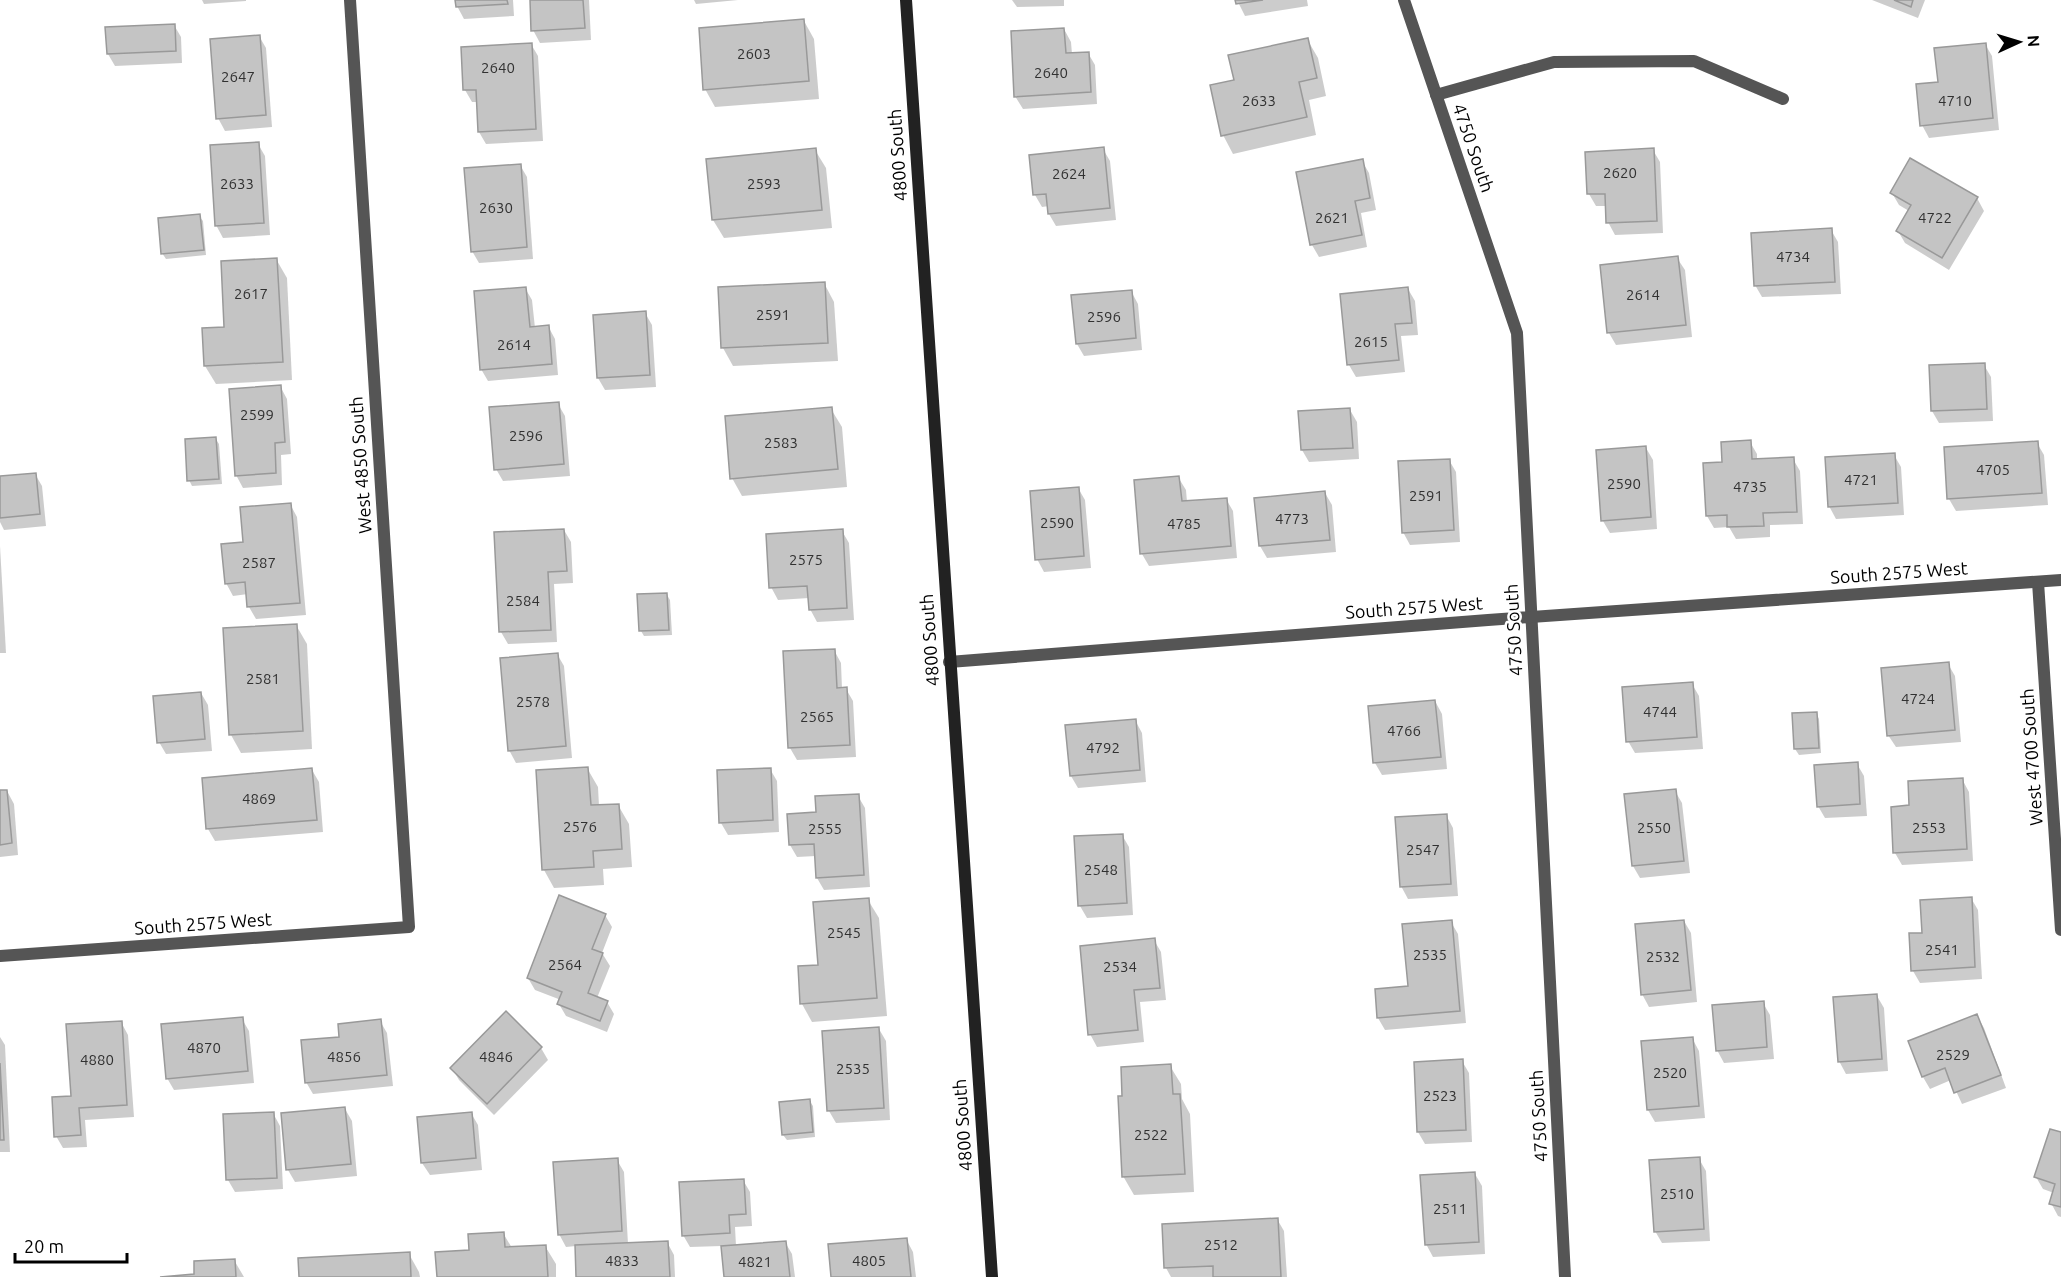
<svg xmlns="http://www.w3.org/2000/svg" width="2061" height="1277" font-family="Ubuntu,sans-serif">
<rect width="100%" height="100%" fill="#fff"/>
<g fill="#0003">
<polygon points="202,0 246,0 246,1 204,4"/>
<polygon points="457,0 513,0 514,16 464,19 457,6"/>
<polygon points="531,0 589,0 591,40 540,43 533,30"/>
<polygon points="694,0 738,0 696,4"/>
<polygon points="1012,0 1064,0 1064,6 1017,7"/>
<polygon points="1237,0 1307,0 1308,6 1245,16"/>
<polygon points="1872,0 1925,0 1918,18"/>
<polygon points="804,21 814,39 819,99 715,107 705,89"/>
<polygon points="174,25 181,37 182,63 115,66 108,54 107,28"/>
<polygon points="1064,29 1071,42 1072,54 1088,53 1095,65 1097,104 1023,109 1015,96"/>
<polygon points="259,36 266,48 272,127 225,131 218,118"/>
<polygon points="1307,39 1318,58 1326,96 1309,100 1316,135 1233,154 1223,135 1236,82"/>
<polygon points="531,44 538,56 543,141 486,144 479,132 478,102 472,102 465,90"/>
<polygon points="1985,44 1992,56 1999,130 1929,138 1922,125 1940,83"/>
<polygon points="258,144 265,156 270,235 223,238 216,225"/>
<polygon points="1103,149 1110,161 1116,220 1056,226 1049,214 1049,206 1042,207 1035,195"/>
<polygon points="815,150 826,168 832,228 724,238 713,220 708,160"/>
<polygon points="1653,150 1660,162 1663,233 1615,235 1608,222 1607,206 1596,206 1589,194"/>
<polygon points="1362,161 1369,173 1376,210 1361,213 1367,247 1319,257 1312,245 1298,174"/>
<polygon points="520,165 527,177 533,259 479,263 472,251"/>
<polygon points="1892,193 1977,198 1984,211 1949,270 1905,243 1898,231 1909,211 1899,205"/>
<polygon points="199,216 203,221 206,255 166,259 162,253"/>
<polygon points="1831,230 1838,242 1841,294 1762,297 1755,285"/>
<polygon points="1677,258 1685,270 1692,337 1616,345 1609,333 1601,266"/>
<polygon points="276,259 287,278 292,380 216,384 205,366 226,329"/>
<polygon points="824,283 834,302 838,361 733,366 723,348 720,289"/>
<polygon points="525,288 532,300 535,328 548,326 555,339 558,375 488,381 481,369"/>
<polygon points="1408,289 1415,301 1418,335 1401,336 1405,372 1356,377 1349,365 1342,296"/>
<polygon points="1131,291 1138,304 1142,350 1084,356 1077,344"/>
<polygon points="645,313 652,325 656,387 605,390 598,378"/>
<polygon points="1984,365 1991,377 1993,421 1939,423 1932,411"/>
<polygon points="280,386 287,399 291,454 281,455 282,485 243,488 236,475"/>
<polygon points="558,404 565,416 570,476 503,481 496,469"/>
<polygon points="831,409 842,427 847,487 742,496 732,478"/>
<polygon points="1350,410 1357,422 1359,459 1309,462 1302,450"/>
<polygon points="215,438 219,444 222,484 192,486 189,480"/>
<polygon points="1750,442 1757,454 1757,461 1793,459 1800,471 1803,524 1770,525 1770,537 1736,539 1729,527 1714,528 1707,516 1724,463"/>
<polygon points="2037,443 2044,455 2048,505 1956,511 1949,499"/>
<polygon points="1646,448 1653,460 1657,529 1610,533 1603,521"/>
<polygon points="1894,455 1901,467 1904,515 1836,519 1829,506"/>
<polygon points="1449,460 1456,472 1460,542 1410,545 1403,532"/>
<polygon points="35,474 42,486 46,526 4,530 0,522 0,477"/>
<polygon points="1178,477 1186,490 1187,502 1226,499 1233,511 1237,558 1149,566 1142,554"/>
<polygon points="1078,488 1085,500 1091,568 1044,572 1037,559"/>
<polygon points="1325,493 1332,505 1336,552 1267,558 1260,546"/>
<polygon points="290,504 297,517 306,615 256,619 249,607 248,594 233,596 226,583 245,543"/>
<polygon points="564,530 571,542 573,583 554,584 557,642 508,644 501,632 495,534"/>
<polygon points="842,531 849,543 854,620 817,622 810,609 809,598 778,600 771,587"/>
<polygon points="0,546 6,653 0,653"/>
<polygon points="667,595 670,600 672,635 644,636 641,631"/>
<polygon points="296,625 307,644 312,749 241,753 231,735"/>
<polygon points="834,650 841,663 842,689 846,689 853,701 856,757 797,760 790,748 785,653"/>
<polygon points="557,654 564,666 572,758 516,763 509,750"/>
<polygon points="1948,664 1955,676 1961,742 1896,747 1888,735"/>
<polygon points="1692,684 1699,696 1703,749 1635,753 1628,741"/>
<polygon points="201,693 208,705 212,751 166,754 159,742"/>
<polygon points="1435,701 1442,714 1447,769 1382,775 1375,763"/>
<polygon points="1816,713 1819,719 1821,753 1799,755 1795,749"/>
<polygon points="1135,720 1142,733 1146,782 1078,788 1071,776"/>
<polygon points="1857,764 1864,776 1867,816 1825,818 1818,806"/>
<polygon points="587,768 598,787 599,806 618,805 629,824 632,867 603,869 604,885 554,888 544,870 538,772"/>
<polygon points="770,769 777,781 779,832 728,835 721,823"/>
<polygon points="312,770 319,782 323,832 215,841 208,829 203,779"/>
<polygon points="1962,779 1969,792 1973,861 1902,865 1895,853 1892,808 1910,807"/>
<polygon points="7,791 14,804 18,855 0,857 0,792"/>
<polygon points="1675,791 1682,803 1690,873 1640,878 1633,866 1626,796"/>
<polygon points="858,796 865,808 870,887 824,890 817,878 816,856 797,857 790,845 817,813"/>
<polygon points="1446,815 1453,828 1458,896 1408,899 1401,886"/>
<polygon points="1122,835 1129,847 1133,915 1087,918 1080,906"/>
<polygon points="1971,898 1978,910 1982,979 1920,983 1913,971 1923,934"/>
<polygon points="868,900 879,918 887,1016 812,1022 802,1004 819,966"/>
<polygon points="605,915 612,927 602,953 610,966 597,998 607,1002 614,1014 607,1032 566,1016 559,1004 561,1000 535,990 528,978"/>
<polygon points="1684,921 1691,933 1697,1002 1649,1007 1642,994"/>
<polygon points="1451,922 1458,934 1466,1023 1385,1030 1378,1018 1409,988"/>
<polygon points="1154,940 1161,952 1166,1000 1140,1002 1144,1042 1097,1047 1090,1034"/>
<polygon points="1877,996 1884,1008 1888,1071 1846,1074 1839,1061"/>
<polygon points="1763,1003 1770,1015 1774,1059 1724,1063 1717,1050"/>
<polygon points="1977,1016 1984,1028 2006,1088 1962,1104 1951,1080 1930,1089 1923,1077"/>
<polygon points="242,1019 249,1031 254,1083 174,1090 167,1078"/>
<polygon points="380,1021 387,1033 393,1086 313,1094 306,1082 341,1038"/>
<polygon points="121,1022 128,1035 134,1117 85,1120 87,1147 63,1148 56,1136 72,1098"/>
<polygon points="879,1029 886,1041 890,1120 836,1123 829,1111"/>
<polygon points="0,1037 5,1045 10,1152 0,1152"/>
<polygon points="1692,1038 1699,1051 1705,1118 1655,1122 1648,1110"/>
<polygon points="541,1048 548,1060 494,1115 459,1080 452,1068"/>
<polygon points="1462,1061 1469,1073 1472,1142 1425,1144 1418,1132"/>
<polygon points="1170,1066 1181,1084 1182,1099 1190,1114 1194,1192 1134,1195 1123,1176"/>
<polygon points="809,1100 813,1106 815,1137 787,1140 783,1135"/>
<polygon points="345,1109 352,1121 357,1176 295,1182 288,1170"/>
<polygon points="273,1113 280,1126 283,1189 235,1192 228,1180"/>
<polygon points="471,1113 478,1125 482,1170 430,1175 422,1163"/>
<polygon points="2061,1134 2061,1217 2058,1216 2051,1203 2054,1193 2043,1189 2036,1177"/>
<polygon points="1699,1159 1706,1171 1710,1241 1662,1243 1655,1231"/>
<polygon points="617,1160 624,1172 628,1244 667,1242 674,1255 675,1277 578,1277 576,1246 566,1247 559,1234"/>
<polygon points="1475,1174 1482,1186 1485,1254 1433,1257 1426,1244"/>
<polygon points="743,1180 750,1192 752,1226 735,1227 736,1246 785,1242 792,1254 795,1277 725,1277 722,1246 690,1247 683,1235"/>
<polygon points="1277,1219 1284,1231 1287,1277 1171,1277 1166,1268"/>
<polygon points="503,1233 512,1248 545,1246 556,1264 556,1277 438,1277 471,1251"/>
<polygon points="906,1239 913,1252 916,1277 833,1277"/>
<polygon points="409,1254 419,1272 420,1277 301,1277"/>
<polygon points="234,1260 244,1277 167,1277 195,1275"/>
</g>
<g fill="#c4c4c4" stroke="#999" stroke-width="1.5">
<polygon points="455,0 507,0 508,4 456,7"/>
<polygon points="530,0 583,0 585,28 531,31"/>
<polygon points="1235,0 1263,0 1236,4"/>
<polygon points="1894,0 1913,0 1911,7"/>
<polygon points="804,19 809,81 703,90 699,28"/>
<polygon points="175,24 176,51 107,54 105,27"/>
<polygon points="1064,28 1066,53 1089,52 1091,92 1014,97 1011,31"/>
<polygon points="260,35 266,115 216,119 210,39"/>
<polygon points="1308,38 1317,78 1299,82 1307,117 1221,136 1210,85 1234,80 1228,55"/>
<polygon points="532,43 536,129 478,132 476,90 463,90 461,47"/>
<polygon points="1986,43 1993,118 1920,126 1916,84 1938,82 1934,48"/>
<polygon points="259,142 264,223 215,226 210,145"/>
<polygon points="1104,147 1110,208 1048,214 1046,194 1033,195 1029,155"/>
<polygon points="816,148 822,210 712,220 706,159"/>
<polygon points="1654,148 1657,221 1606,223 1605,194 1587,194 1585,152"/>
<polygon points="1910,158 1978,197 1942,258 1896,231 1911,205 1890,193"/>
<polygon points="1363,159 1370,198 1355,201 1362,235 1310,245 1296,172"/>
<polygon points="521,164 527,247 471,252 464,168"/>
<polygon points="200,214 204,250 161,254 158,218"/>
<polygon points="1832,228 1835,282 1754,286 1751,233"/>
<polygon points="1678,256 1686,325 1607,333 1600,265"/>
<polygon points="277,258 283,362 204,366 202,328 224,327 221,261"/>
<polygon points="825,282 828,343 721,348 718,287"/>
<polygon points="526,287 530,327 549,325 552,364 480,370 474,291"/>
<polygon points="1408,287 1412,323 1395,324 1399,360 1347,365 1340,294"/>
<polygon points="1132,290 1136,338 1076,344 1071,295"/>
<polygon points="646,311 650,375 597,378 593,315"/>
<polygon points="1985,363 1987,409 1931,411 1929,365"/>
<polygon points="281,385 285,442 275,443 276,473 235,476 229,389"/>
<polygon points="559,402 564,464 494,470 489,407"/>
<polygon points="832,407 838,469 730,479 725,416"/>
<polygon points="1350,408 1353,448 1301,450 1298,411"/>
<polygon points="216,437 219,479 187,481 185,439"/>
<polygon points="1751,440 1752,459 1794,457 1797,512 1763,513 1764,526 1727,527 1727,515 1706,516 1703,463 1722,462 1721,442"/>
<polygon points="2038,441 2042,493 1947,499 1944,447"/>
<polygon points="1646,446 1651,517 1601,521 1596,450"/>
<polygon points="1895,453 1898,503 1828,507 1825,457"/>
<polygon points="1450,459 1454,530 1402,533 1398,461"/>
<polygon points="36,473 40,514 0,518 0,476"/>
<polygon points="1179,476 1182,501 1227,498 1231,546 1140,554 1134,480"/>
<polygon points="1079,487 1084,556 1035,560 1030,491"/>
<polygon points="1325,491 1330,540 1259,546 1254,498"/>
<polygon points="291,503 300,603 247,607 245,582 225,584 221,544 243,542 240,507"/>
<polygon points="564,529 567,571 548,572 551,630 499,632 494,532"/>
<polygon points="843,529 847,608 809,610 807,586 769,588 766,534"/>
<polygon points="667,593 669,630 639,631 637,594"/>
<polygon points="297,624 303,731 229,735 223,628"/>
<polygon points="835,649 837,688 847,687 850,745 788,748 783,651"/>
<polygon points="558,653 566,746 508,751 500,658"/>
<polygon points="1949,662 1955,730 1887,736 1881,668"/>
<polygon points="1693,682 1697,737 1626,742 1622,687"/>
<polygon points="201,692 205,739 157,743 153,696"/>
<polygon points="1435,700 1441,757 1373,763 1368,706"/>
<polygon points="1817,712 1819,748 1794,749 1792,713"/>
<polygon points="1136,719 1140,770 1070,776 1065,725"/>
<polygon points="1858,762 1860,804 1817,807 1814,765"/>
<polygon points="588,767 591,805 619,804 622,849 593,851 594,867 542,870 536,770"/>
<polygon points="312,768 317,820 206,829 202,778"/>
<polygon points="771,768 773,820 719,823 717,770"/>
<polygon points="1963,778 1967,849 1893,853 1891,807 1909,805 1908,781"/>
<polygon points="1676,789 1684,861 1632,866 1624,794"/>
<polygon points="0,790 7,790 12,843 0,845"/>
<polygon points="859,794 864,875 816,878 814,844 789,845 787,814 816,812 815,796"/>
<polygon points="1447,814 1451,884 1400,887 1395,817"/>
<polygon points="1123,834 1127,903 1078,906 1074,836"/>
<polygon points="559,895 606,914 592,949 603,953 588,993 608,1001 600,1021 557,1004 562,992 527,978"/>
<polygon points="1972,897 1975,967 1911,971 1909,933 1922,933 1920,900"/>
<polygon points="869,898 877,998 800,1004 798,966 818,965 813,902"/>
<polygon points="1452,920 1460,1011 1377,1018 1375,989 1408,986 1402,924"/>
<polygon points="1684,920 1691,990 1641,995 1635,924"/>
<polygon points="1155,938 1160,988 1134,990 1138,1030 1088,1035 1080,946"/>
<polygon points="1877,994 1882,1059 1838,1062 1833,997"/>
<polygon points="1764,1001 1767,1047 1716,1051 1712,1005"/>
<polygon points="506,1011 542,1047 487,1104 450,1068"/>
<polygon points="1977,1014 2001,1075 1954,1093 1945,1068 1922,1077 1908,1041"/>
<polygon points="243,1017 248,1071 166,1079 161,1024"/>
<polygon points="381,1019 387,1075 305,1083 301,1040 339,1037 338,1024"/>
<polygon points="122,1021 127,1105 79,1108 81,1135 54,1137 52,1097 71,1096 66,1024"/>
<polygon points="879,1027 884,1108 827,1111 822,1031"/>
<polygon points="1693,1037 1699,1106 1647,1110 1641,1041"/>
<polygon points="1463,1059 1466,1130 1417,1132 1414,1062"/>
<polygon points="0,1063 4,1140 0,1140"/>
<polygon points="1171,1064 1173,1094 1180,1094 1185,1174 1122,1177 1118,1096 1122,1096 1121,1067"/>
<polygon points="810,1099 813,1132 782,1135 779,1102"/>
<polygon points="345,1107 351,1164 286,1170 281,1113"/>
<polygon points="274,1112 277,1178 226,1180 223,1114"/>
<polygon points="472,1112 476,1158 421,1163 417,1117"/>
<polygon points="2050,1129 2061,1132 2061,1207 2049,1204 2055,1184 2034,1177"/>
<polygon points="1700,1157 1704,1229 1654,1232 1649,1160"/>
<polygon points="618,1158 622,1231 558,1235 553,1162"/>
<polygon points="1475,1172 1479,1242 1425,1245 1420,1175"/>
<polygon points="744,1179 746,1214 729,1215 730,1233 682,1236 679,1182"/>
<polygon points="1278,1218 1281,1277 1213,1277 1213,1266 1164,1268 1162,1224"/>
<polygon points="504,1232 505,1247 546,1245 548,1277 437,1277 435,1252 469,1250 468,1234"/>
<polygon points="907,1238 911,1277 831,1277 828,1244"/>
<polygon points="668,1241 670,1277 576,1277 575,1245"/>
<polygon points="786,1241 790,1277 724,1277 721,1246"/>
<polygon points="410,1252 411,1277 299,1277 298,1258"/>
<polygon points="235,1259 236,1277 160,1277 194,1274 194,1261"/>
</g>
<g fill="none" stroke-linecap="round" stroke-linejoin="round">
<g stroke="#555" stroke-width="12">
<polyline points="1404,0 1517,333 1565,1277"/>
<polyline points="1436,95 1554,62 1694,61 1783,99"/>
<polyline points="2038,582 2061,930"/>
<polyline points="949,662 1488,620 2061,580"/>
<polyline points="0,956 409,927 350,0"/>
</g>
<polyline stroke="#222" stroke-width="12" points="906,0 992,1277"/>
</g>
<g text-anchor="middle" stroke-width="5" stroke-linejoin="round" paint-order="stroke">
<g font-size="15" fill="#313131">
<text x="754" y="59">2603</text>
<text x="498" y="73">2640</text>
<text x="1051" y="78">2640</text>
<text x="238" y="82">2647</text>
<text x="1259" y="106">2633</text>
<text x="1955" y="106">4710</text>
<text x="1620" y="178">2620</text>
<text x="1069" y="179">2624</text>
<text x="237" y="189">2633</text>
<text x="764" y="189">2593</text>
<text x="496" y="213">2630</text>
<text x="1332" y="223">2621</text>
<text x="1935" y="223">4722</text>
<text x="1793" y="262">4734</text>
<text x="251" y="299">2617</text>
<text x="1643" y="300">2614</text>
<text x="773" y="320">2591</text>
<text x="1104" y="322">2596</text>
<text x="1371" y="347">2615</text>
<text x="514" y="350">2614</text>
<text x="257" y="420">2599</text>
<text x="526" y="441">2596</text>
<text x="781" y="448">2583</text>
<text x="1993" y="475">4705</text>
<text x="1861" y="485">4721</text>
<text x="1624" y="489">2590</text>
<text x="1750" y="492">4735</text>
<text x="1426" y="501">2591</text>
<text x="1292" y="524">4773</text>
<text x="1057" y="528">2590</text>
<text x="1184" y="529">4785</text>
<text x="806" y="565">2575</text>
<text x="259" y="568">2587</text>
<text x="523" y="606">2584</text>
<text x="263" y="684">2581</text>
<text x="1918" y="704">4724</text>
<text x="533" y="707">2578</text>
<text x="1660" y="717">4744</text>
<text x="817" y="722">2565</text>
<text x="1404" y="736">4766</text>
<text x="1103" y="753">4792</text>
<text x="259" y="804">4869</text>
<text x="580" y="832">2576</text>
<text x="1654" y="833">2550</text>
<text x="1929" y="833">2553</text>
<text x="825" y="834">2555</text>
<text x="1423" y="855">2547</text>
<text x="1101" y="875">2548</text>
<text x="844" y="938">2545</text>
<text x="1942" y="955">2541</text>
<text x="1430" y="960">2535</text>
<text x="1663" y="962">2532</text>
<text x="565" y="970">2564</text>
<text x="1120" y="972">2534</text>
<text x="204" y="1053">4870</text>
<text x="1953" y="1060">2529</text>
<text x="344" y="1062">4856</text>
<text x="496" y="1062">4846</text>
<text x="97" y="1065">4880</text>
<text x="853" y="1074">2535</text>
<text x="1670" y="1078">2520</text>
<text x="1440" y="1101">2523</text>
<text x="1151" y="1140">2522</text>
<text x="1677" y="1199">2510</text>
<text x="1450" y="1214">2511</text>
<text x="1221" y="1250">2512</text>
<text x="622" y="1266">4833</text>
<text x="869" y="1266">4805</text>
<text x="755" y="1267">4821</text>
</g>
<g font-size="18" fill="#000" stroke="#fff">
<text transform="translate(1473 148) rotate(71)" y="6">4750 South</text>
<text transform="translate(898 155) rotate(-94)" y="6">4800 South</text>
<text transform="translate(361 465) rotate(-94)" y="6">West 4850 South</text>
<text transform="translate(1899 573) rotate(-4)" y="6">South 2575 West</text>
<text transform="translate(1414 608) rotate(-4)" y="6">South 2575 West</text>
<text transform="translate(1514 630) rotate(-93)" y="6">4750 South</text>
<text transform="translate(930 640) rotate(-94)" y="6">4800 South</text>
<text transform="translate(2032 757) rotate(-94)" y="6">West 4700 South</text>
<text transform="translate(203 924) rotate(-4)" y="6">South 2575 West</text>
<text transform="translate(1539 1116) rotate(-93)" y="6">4750 South</text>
<text transform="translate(963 1125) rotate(-94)" y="6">4800 South</text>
</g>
</g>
<g transform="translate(2019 42) rotate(86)" stroke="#ffffff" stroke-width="4.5" paint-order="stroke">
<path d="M0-4.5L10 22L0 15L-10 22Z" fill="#000000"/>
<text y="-9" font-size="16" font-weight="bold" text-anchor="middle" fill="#000000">N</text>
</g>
<path d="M15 1253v9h112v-9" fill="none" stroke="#000000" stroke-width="3"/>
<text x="24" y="1253" font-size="18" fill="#000000" stroke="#ffffff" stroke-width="4.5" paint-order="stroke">20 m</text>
</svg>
